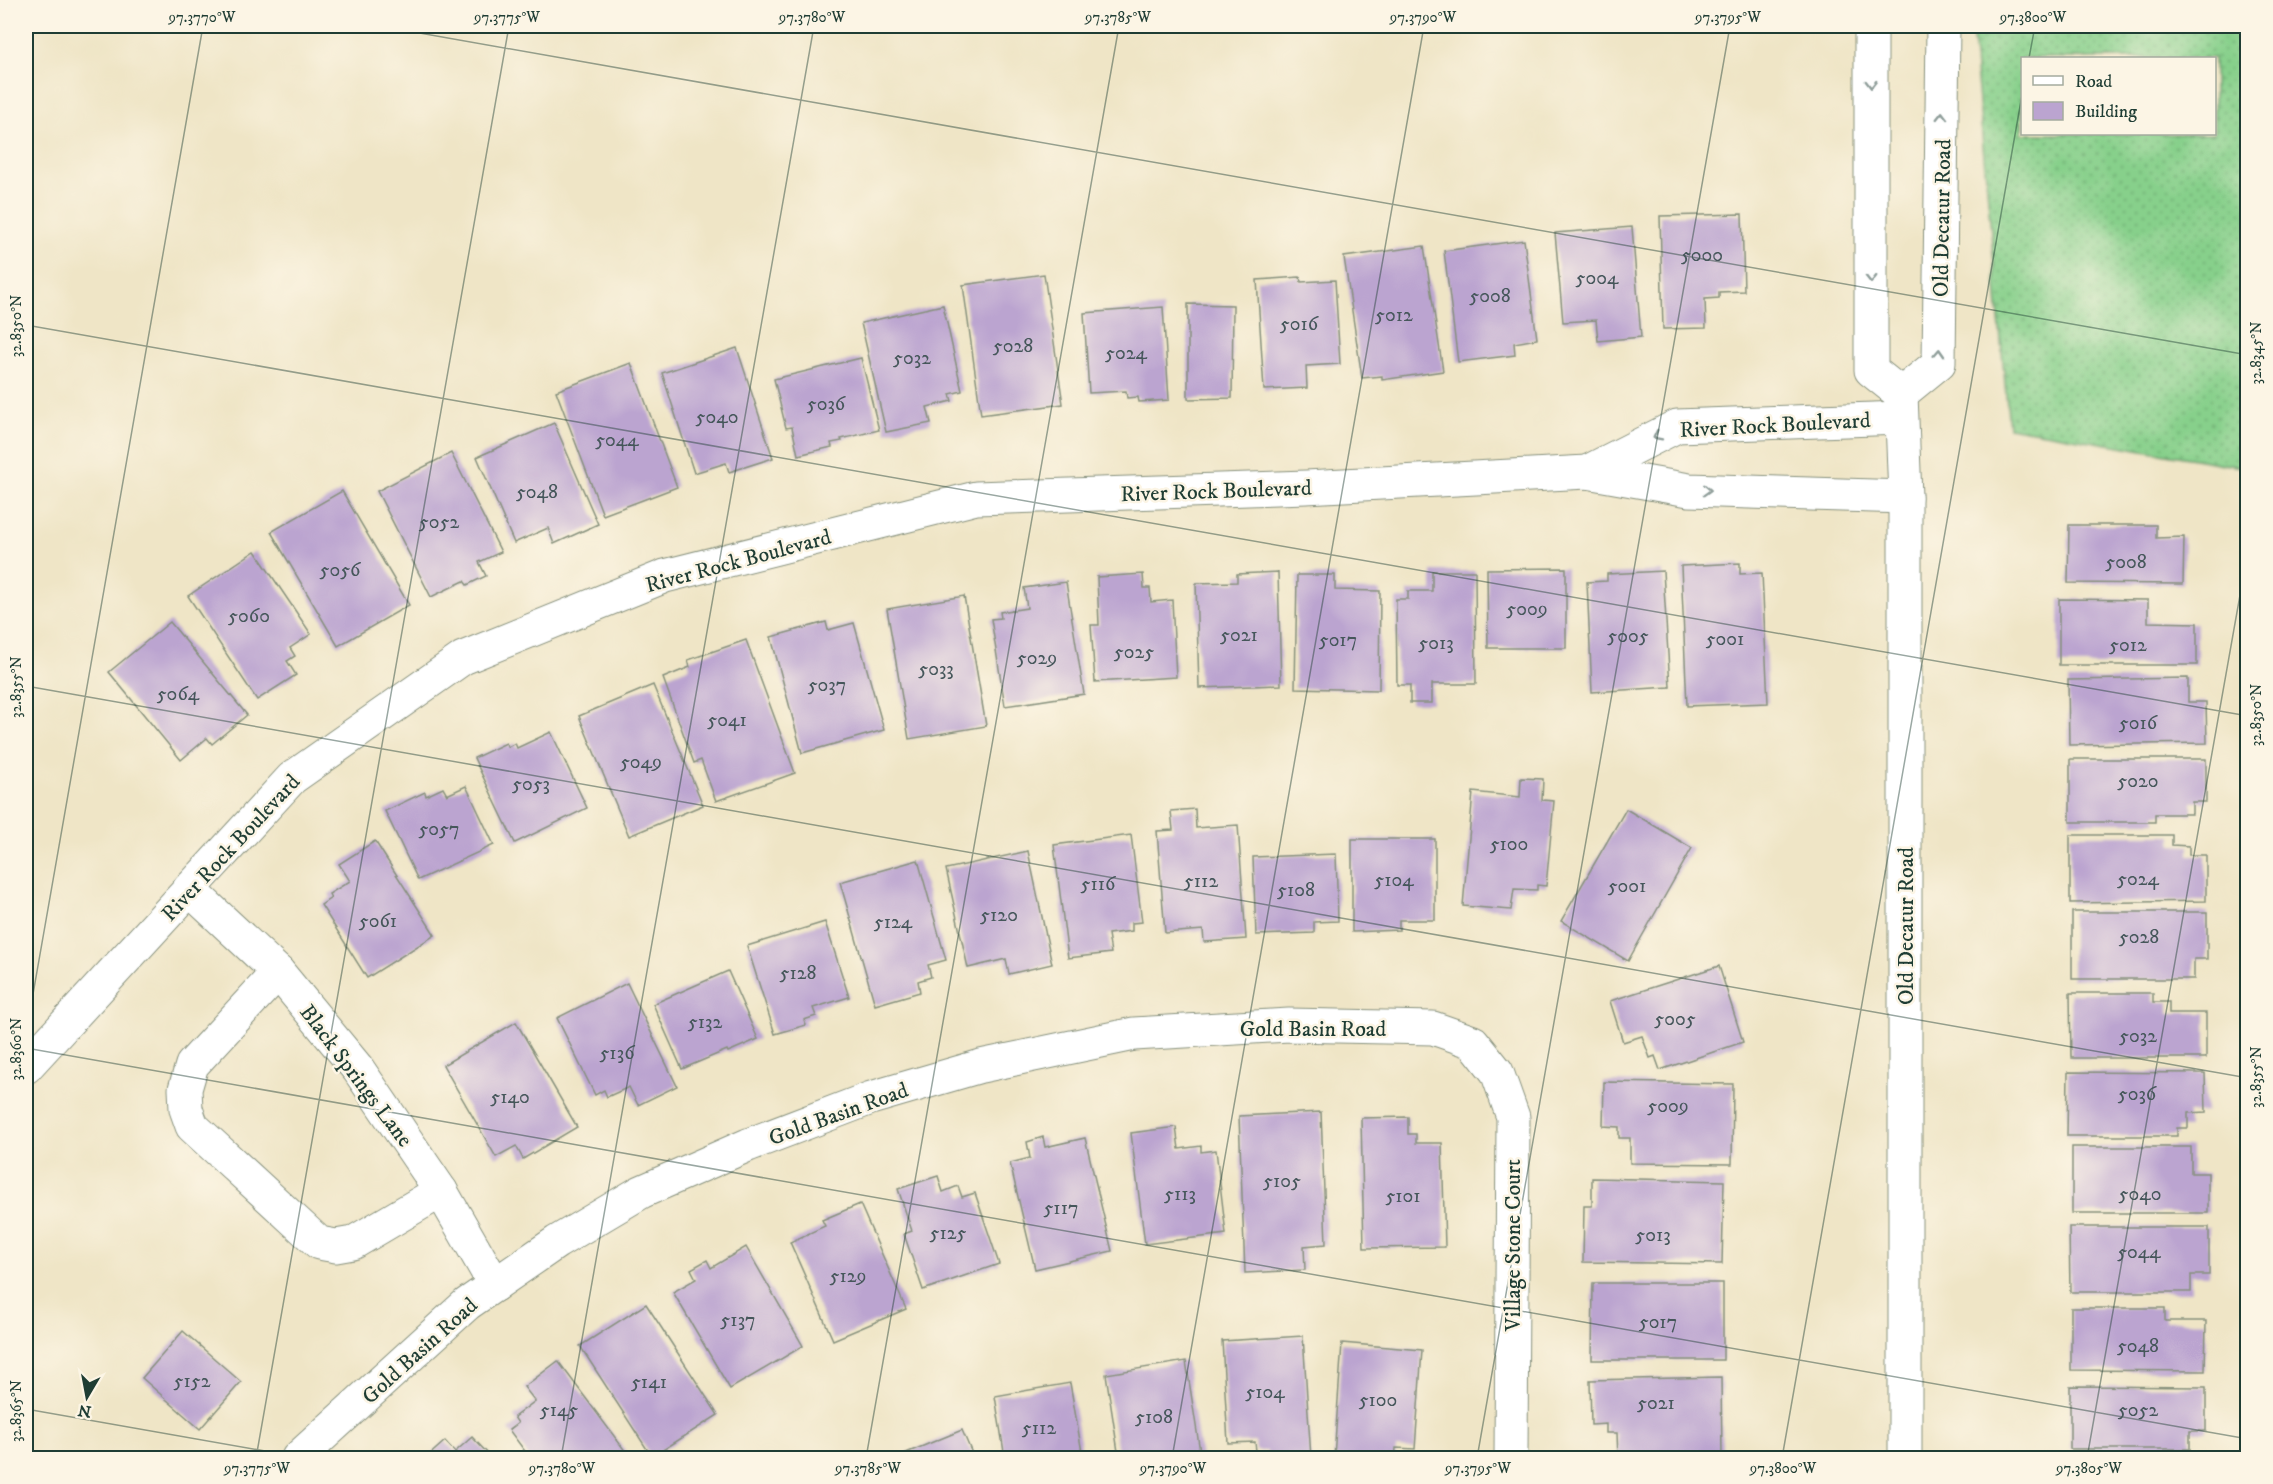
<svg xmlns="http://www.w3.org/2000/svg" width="2273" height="1484" font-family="'IM FELL DW Pica',serif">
<defs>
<pattern id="grass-dots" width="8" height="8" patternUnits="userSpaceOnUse" patternTransform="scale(1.5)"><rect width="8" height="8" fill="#87d08b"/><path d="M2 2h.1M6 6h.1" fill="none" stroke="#6eaa72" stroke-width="1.8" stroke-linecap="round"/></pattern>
</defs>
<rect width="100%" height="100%" fill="#fcf5e5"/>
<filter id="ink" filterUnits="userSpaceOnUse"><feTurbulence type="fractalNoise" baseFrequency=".0167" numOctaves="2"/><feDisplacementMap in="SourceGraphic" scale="12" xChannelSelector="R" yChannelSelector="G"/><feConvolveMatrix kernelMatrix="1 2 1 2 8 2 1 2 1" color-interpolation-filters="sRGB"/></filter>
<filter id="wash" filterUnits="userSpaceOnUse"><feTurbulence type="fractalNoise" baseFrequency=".008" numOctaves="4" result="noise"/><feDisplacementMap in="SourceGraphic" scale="24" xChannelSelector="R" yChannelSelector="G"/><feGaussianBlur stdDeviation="1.35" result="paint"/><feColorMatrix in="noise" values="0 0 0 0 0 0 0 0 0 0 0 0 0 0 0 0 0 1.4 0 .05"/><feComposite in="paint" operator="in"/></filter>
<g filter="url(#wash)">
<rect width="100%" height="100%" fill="#efe5c6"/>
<path fill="url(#grass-dots)" stroke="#538660" stroke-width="1.5" fill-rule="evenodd" d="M1972 26H2247V468L2009 427ZM2022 58H2214V134H2022Z"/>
<g id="blocks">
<g fill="#bba4d0">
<polygon points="1742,214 1744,291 1719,292 1719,298 1705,299 1706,328 1663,329 1660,216"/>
<polygon points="1632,227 1641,337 1598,341 1596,320 1563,322 1555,233"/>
<polygon points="1524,240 1537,339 1514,343 1515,355 1458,362 1444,251"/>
<polygon points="1424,246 1443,371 1382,380 1382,376 1362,378 1344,257"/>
<polygon points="1044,274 1063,404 981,415 963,285"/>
<polygon points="1300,277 1301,282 1335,280 1340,364 1306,366 1307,388 1264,390 1257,280"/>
<polygon points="1188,304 1233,305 1232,398 1188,399"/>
<polygon points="943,305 962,391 950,394 952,401 927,407 931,423 886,432 861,323"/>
<polygon points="1163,307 1169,400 1139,402 1138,397 1127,398 1126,391 1089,393 1084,313"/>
<polygon points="737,348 773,458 729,472 726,463 694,473 662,373"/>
<polygon points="861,358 879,430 841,439 842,441 831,443 832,447 798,455 792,427 786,428 774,379"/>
<polygon points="631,363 677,487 603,515 556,391"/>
<polygon points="554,423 598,524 554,544 548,528 514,543 477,457"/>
<polygon points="451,453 501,552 479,562 486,576 467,585 464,581 431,597 377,491"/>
<polygon points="342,491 409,605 338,646 271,532"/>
<polygon points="2069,525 2156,525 2156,538 2184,537 2183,584 2068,583"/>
<polygon points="255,551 311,634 290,648 295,656 287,661 296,675 257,700 188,596"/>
<polygon points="1740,563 1740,574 1762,573 1768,703 1687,706 1681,566"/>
<polygon points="1566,568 1566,648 1488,648 1487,569"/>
<polygon points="1432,571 1475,571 1476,684 1432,684 1432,703 1410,703 1410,685 1397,685 1396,599 1408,599 1408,591 1432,591"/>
<polygon points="1663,571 1670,687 1592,692 1587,582 1607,581 1607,574"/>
<polygon points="1278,572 1281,685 1199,688 1196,583 1237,582 1237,574"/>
<polygon points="1143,574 1144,588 1150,588 1151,602 1172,600 1176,677 1095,682 1091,625 1099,625 1097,577"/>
<polygon points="1297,575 1335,575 1335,590 1380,591 1379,690 1295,688"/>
<polygon points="1066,582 1084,694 1005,706 991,619 1001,618 1000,612 1027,608 1024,588"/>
<polygon points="964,596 986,726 909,739 887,609"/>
<polygon points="2059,599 2148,600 2148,622 2197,623 2197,665 2059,665"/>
<polygon points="170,622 247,715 212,744 207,738 181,760 109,672"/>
<polygon points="826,622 828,630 854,623 884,730 802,753 771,637"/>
<polygon points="746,640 795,773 716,801 701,760 694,763 663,678 690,667 688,660"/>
<polygon points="2188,678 2188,702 2206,702 2207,743 2069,745 2068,680"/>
<polygon points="653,685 703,805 629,836 579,716"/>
<polygon points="551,732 587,808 515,843 474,758 506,743 508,747 515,743 517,748"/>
<polygon points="2070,759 2206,759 2206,802 2192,802 2192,814 2155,814 2155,822 2070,822"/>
<polygon points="1521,778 1543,779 1542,800 1554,801 1546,886 1537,885 1537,890 1514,889 1511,910 1463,906 1473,792 1520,797"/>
<polygon points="466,786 494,845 418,880 385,811 425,792 426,796 443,788 447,795"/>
<polygon points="1195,809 1196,828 1238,825 1246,939 1204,942 1203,930 1165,933 1157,831 1173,830 1171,811"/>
<polygon points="1626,809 1692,848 1628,961 1561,921"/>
<polygon points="1131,835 1142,922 1132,923 1132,931 1108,934 1111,953 1068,958 1054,845"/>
<polygon points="2070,835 2172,835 2172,845 2189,846 2189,855 2206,855 2206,901 2070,903"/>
<polygon points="1352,839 1435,839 1435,920 1399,920 1399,930 1352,932"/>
<polygon points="375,841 435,935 367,978 321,905 331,898 329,894 350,881 339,864"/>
<polygon points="1028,851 1052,964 1009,974 1006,959 968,968 946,869"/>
<polygon points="1336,854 1338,921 1314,922 1314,933 1256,935 1253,857"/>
<polygon points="918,860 946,960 928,965 931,977 918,981 920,992 875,1005 840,882"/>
<polygon points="2072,912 2207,912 2207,959 2194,959 2194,979 2072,979"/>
<polygon points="825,922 849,997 813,1008 816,1016 804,1020 806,1025 775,1034 747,946"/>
<polygon points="1719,966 1743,1042 1660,1070 1655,1056 1650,1058 1642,1036 1623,1042 1610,1001"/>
<polygon points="728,971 758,1039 728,1052 727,1050 682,1069 653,1004"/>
<polygon points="627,983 677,1086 638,1105 629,1087 607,1097 604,1090 595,1095 557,1018"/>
<polygon points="2070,993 2153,993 2153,1002 2169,1002 2169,1013 2206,1013 2206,1058 2071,1058"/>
<polygon points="516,1022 577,1127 523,1159 516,1146 496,1157 443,1065"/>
<polygon points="2068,1072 2205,1073 2206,1112 2188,1113 2188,1128 2177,1128 2177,1136 2067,1136"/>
<polygon points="1604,1082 1733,1084 1732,1164 1630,1163 1630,1138 1619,1138 1619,1127 1603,1126"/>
<polygon points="1321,1112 1326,1244 1304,1246 1305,1270 1245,1273 1239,1116"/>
<polygon points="1408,1117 1408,1134 1416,1134 1416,1143 1442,1143 1445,1247 1364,1248 1361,1118"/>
<polygon points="1176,1127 1179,1149 1201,1146 1201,1152 1216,1150 1226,1234 1145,1244 1131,1133"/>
<polygon points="1043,1137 1045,1147 1085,1138 1112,1251 1035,1269 1010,1163 1030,1158 1027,1142"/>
<polygon points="2072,1147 2191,1147 2191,1173 2208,1173 2208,1213 2072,1213"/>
<polygon points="938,1176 943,1192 958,1186 962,1197 975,1193 999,1264 923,1290 904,1234 912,1231 898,1189"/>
<polygon points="1592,1178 1724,1181 1722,1264 1583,1262 1584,1206 1592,1206"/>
<polygon points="860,1204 906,1309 833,1340 790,1242 825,1226 822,1220"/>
<polygon points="2069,1227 2209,1227 2209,1275 2191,1275 2191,1292 2070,1292"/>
<polygon points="746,1247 803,1346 730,1389 673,1292 696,1279 691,1269 707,1260 711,1268"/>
<polygon points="1593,1283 1723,1283 1723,1360 1592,1360"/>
<polygon points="646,1304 718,1415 652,1457 580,1346"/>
<polygon points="2071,1308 2165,1308 2165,1321 2206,1321 2205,1371 2071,1370"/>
<polygon points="183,1331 241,1382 200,1429 142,1378"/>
<polygon points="1303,1336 1311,1458 1267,1458 1267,1451 1256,1451 1255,1442 1228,1443 1222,1341"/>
<polygon points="1342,1343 1422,1350 1415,1449 1396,1448 1395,1458 1334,1457"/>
<polygon points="558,1361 626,1452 617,1458 530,1458 509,1430 518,1423 514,1417 535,1401 524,1387"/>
<polygon points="1186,1361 1201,1458 1119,1458 1106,1374"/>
<polygon points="1721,1377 1722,1458 1618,1458 1617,1433 1606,1433 1606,1424 1591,1425 1590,1380"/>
<polygon points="1070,1383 1083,1458 1005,1458 995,1396"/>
<polygon points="2070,1386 2206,1387 2206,1431 2190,1431 2190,1449 2070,1449"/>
<polygon points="962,1430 974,1458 894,1458"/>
<polygon points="472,1437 492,1458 426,1458 445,1441 455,1452"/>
</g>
</g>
</g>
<g filter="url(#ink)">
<use href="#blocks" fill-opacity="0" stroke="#87917d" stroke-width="1.5"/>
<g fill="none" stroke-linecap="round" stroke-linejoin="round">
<defs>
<g id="minor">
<polyline points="1871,26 1871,370 1901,394"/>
<polyline points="1901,394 1905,497 1905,1458"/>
<polyline points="1901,394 1939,363 1943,26"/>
<polyline points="1587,472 1677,426 1901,418"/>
<polyline points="189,889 278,972 358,1069 441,1191 495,1285"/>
<polyline points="278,972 192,1065 185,1089 186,1109 192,1126 319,1243 336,1246 353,1243 441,1191"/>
<polyline points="26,1067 292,778 463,658 665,576 976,498 1306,487 1587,472 1689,490 1905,497"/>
<polyline points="298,1458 467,1304 557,1242 641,1192 748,1145 871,1098 981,1066 1134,1034 1289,1025 1433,1028 1473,1042 1497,1072 1513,1117 1511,1458"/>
</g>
</defs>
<use href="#minor" stroke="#87917d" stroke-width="35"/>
<use href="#minor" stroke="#fff" stroke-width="33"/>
</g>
<defs><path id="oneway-chevron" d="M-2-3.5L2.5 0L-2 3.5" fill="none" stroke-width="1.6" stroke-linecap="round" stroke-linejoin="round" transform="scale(1.5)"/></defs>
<g stroke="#8f9e9a">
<use href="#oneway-chevron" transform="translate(1871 84) rotate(90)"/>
<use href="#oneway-chevron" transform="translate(1942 116) rotate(-89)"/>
<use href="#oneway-chevron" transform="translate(1871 279) rotate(90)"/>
<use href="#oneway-chevron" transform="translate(1939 353) rotate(-87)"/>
<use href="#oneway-chevron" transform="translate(1657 436) rotate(153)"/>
<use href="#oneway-chevron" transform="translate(1707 490) rotate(2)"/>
</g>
</g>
<path fill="none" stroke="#1f3d34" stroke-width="1.5" stroke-opacity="0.45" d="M380 26 2248 355M2029 58 2035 26M26 325 2248 716M26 686 2248 1078M26 1034 203 26M26 1048 2248 1439M26 1409 305 1458M256 1458 509 26M561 1458 814 26M866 1458 1119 26M1172 1458 1424 26M1477 1458 1730 26M1782 1458 2022 95M2087 1458 2248 550"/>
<g text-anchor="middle" stroke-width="5" stroke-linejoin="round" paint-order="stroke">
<g font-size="20" fill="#46575b">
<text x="1702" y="261">5000</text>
<text x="1597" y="284">5004</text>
<text x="1490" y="302">5008</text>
<text x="1394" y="321">5012</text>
<text x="1299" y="330">5016</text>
<text x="1013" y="352">5028</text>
<text x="1126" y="359">5024</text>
<text x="912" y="364">5032</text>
<text x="826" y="410">5036</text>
<text x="717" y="423">5040</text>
<text x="617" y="446">5044</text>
<text x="537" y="498">5048</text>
<text x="439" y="528">5052</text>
<text x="2126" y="568">5008</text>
<text x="340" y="576">5056</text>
<text x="1527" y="615">5009</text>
<text x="249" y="622">5060</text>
<text x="1239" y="641">5021</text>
<text x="1628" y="642">5005</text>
<text x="1725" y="645">5001</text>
<text x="1338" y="646">5017</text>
<text x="1436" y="649">5013</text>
<text x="2128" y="651">5012</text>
<text x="1134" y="658">5025</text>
<text x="1037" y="664">5029</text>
<text x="936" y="675">5033</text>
<text x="827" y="691">5037</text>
<text x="178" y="700">5064</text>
<text x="727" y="726">5041</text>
<text x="2138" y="729">5016</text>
<text x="641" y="768">5049</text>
<text x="2138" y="787">5020</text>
<text x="531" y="790">5053</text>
<text x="439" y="835">5057</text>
<text x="1509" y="850">5100</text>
<text x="2138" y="885">5024</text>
<text x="1394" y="886">5104</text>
<text x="1201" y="887">5112</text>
<text x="1098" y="890">5116</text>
<text x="1627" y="892">5001</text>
<text x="1296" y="896">5108</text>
<text x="999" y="921">5120</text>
<text x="378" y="927">5061</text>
<text x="893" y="928">5124</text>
<text x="2139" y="943">5028</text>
<text x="798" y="979">5128</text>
<text x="1675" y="1025">5005</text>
<text x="705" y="1028">5132</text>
<text x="2138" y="1042">5032</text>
<text x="617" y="1059">5136</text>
<text x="2137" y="1100">5036</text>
<text x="510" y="1103">5140</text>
<text x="1668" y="1112">5009</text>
<text x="1282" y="1187">5105</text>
<text x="1180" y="1200">5113</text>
<text x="2140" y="1200">5040</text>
<text x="1403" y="1202">5101</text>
<text x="1061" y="1214">5117</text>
<text x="948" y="1239">5125</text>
<text x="1653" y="1241">5013</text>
<text x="2139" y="1258">5044</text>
<text x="848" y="1282">5129</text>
<text x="738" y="1326">5137</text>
<text x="1658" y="1328">5017</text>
<text x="2138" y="1352">5048</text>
<text x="192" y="1387">5152</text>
<text x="649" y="1388">5141</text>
<text x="1265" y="1398">5104</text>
<text x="1378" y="1406">5100</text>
<text x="1656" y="1409">5021</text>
<text x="559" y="1416">5145</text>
<text x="2138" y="1416">5052</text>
<text x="1154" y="1423">5108</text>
<text x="1039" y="1434">5112</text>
</g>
<g font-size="22" fill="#1f3d34" stroke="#fcf5e5">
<text transform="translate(1941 218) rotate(-89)" y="8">Old Decatur Road</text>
<text transform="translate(1775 424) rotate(-3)" y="8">River Rock Boulevard</text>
<text transform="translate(1216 490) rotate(-2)" y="8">River Rock Boulevard</text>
<text transform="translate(738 560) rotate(-15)" y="8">River Rock Boulevard</text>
<text transform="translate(230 847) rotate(-47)" y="8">River Rock Boulevard</text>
<text transform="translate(1905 926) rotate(-90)" y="8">Old Decatur Road</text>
<text x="1313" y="1036">Gold Basin Road</text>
<text transform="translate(357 1075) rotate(53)" y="8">Black Springs Lane</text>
<text transform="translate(838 1113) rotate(-20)" y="8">Gold Basin Road</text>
<text transform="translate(1512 1245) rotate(-90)" y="8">Village Stone Court</text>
<text transform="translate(419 1350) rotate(-42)" y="8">Gold Basin Road</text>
</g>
</g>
<rect width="2273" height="1484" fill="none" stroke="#fcf5e5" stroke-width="66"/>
<rect x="2021" y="57" width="195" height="78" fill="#fcf5e5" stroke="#a4ab9e" stroke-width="1.5"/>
<rect x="2033" y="76" width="30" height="9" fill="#ffffff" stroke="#a4ab9e" stroke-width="1.5"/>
<text x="2075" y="87" font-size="18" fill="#1f3d34">Road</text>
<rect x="2033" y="102" width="30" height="18" fill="#bba4d0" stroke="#a4ab9e" stroke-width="1.5"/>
<text x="2075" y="117" font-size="18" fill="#1f3d34">Building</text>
<g transform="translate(87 1397) rotate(190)" stroke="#fcf5e5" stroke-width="4.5" paint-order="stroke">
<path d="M0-4.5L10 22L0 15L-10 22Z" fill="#1f3d34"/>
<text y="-9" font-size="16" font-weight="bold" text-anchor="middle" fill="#1f3d34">N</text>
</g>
<rect x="33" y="33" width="2207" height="1418" fill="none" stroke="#1f3d34" stroke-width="2"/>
<g font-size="15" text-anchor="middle" fill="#1f3d34">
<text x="202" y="22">97.3770°W</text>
<text x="507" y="22">97.3775°W</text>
<text x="812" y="22">97.3780°W</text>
<text x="1118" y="22">97.3785°W</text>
<text x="1423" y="22">97.3790°W</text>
<text x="1728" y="22">97.3795°W</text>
<text x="2033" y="22">97.3800°W</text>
<text transform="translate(16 326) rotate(-90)" y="5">32.8350°N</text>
<text transform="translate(2256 353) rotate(-90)" y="5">32.8345°N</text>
<text transform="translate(16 687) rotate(-90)" y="5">32.8355°N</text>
<text transform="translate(2256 715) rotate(-90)" y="5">32.8350°N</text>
<text transform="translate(16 1049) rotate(-90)" y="5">32.8360°N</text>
<text transform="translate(2256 1077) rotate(-90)" y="5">32.8355°N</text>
<text transform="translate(16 1411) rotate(-90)" y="5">32.8365°N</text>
<text x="257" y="1473">97.3775°W</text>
<text x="562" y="1473">97.3780°W</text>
<text x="868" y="1473">97.3785°W</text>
<text x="1173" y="1473">97.3790°W</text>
<text x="1478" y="1473">97.3795°W</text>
<text x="1783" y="1473">97.3800°W</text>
<text x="2089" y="1473">97.3805°W</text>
</g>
</svg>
